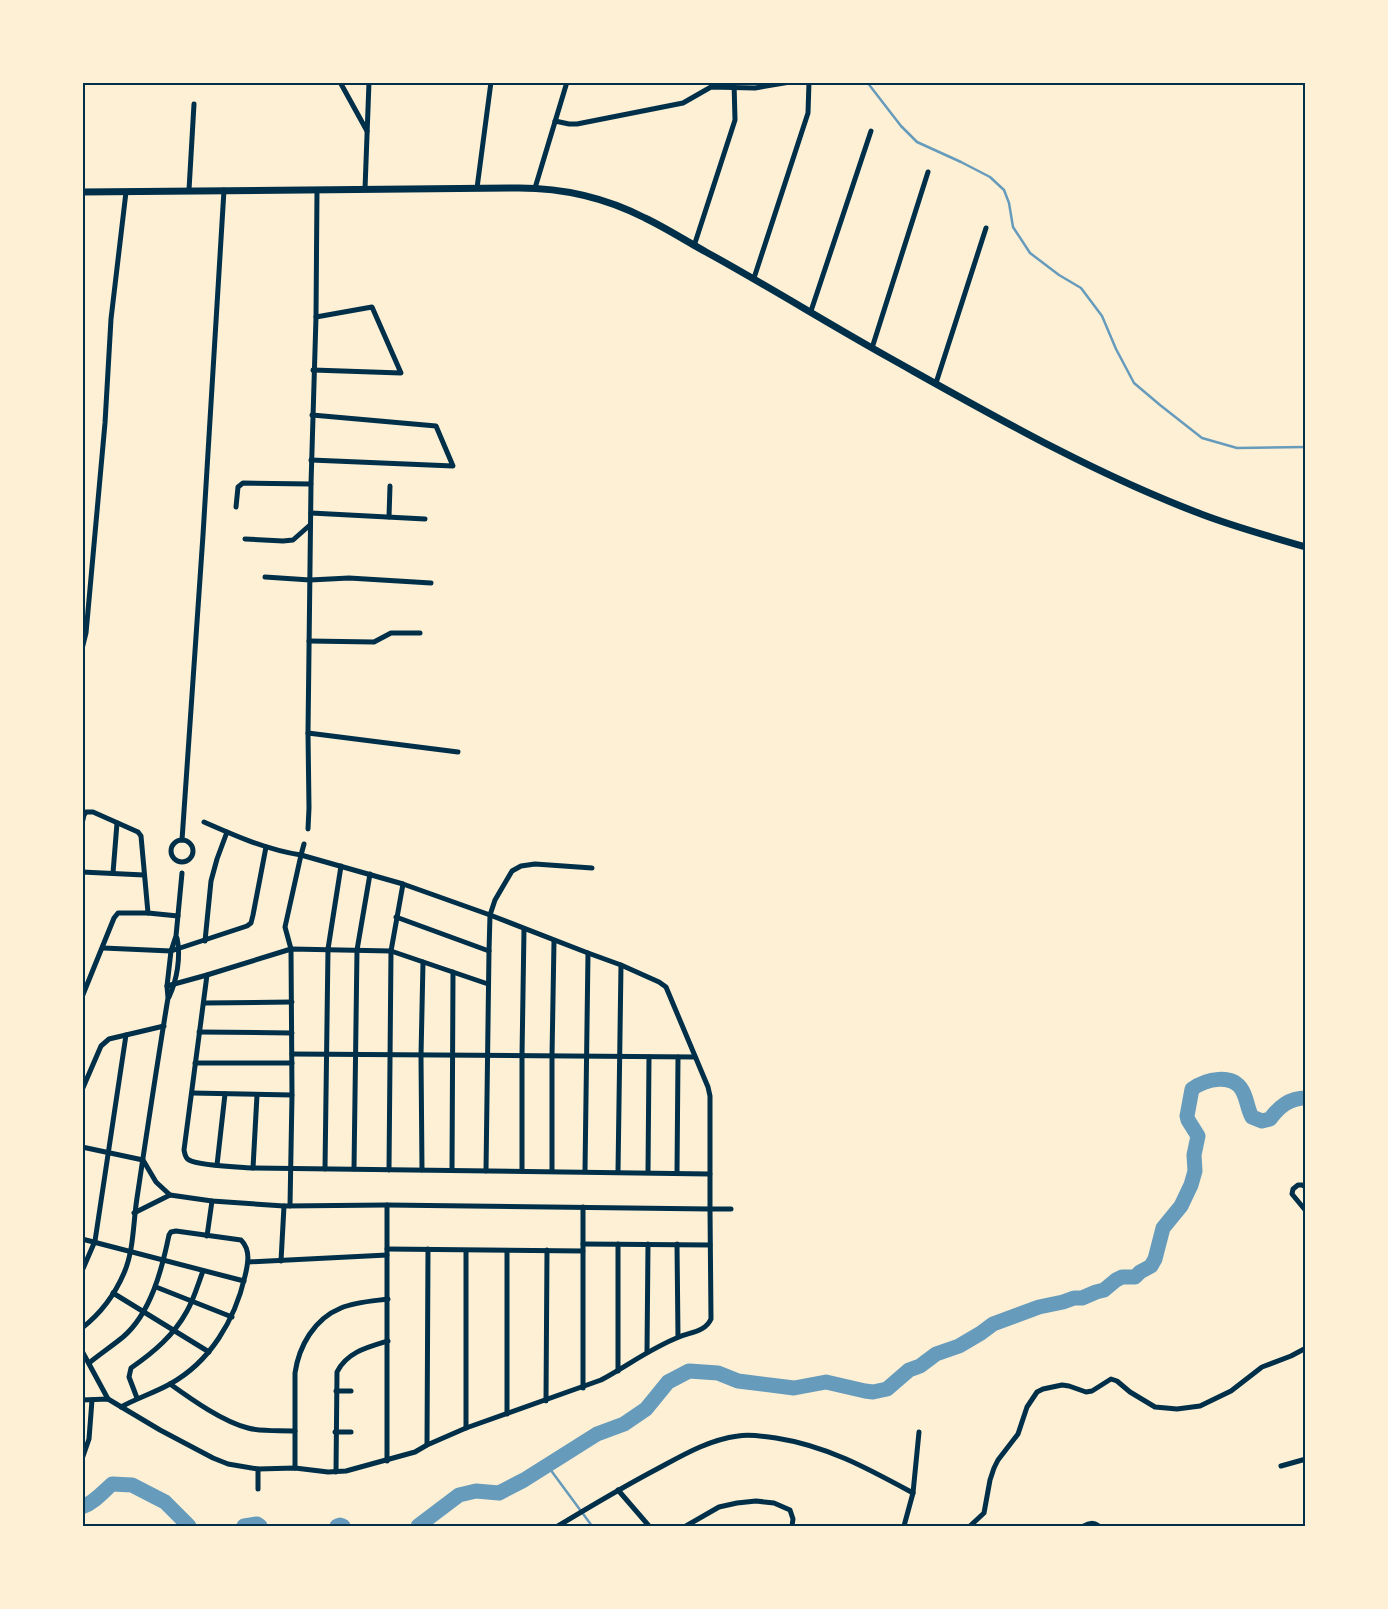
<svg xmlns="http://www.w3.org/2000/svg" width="1388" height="1609" font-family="'Times New Roman',serif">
<rect width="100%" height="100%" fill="#fdf0d5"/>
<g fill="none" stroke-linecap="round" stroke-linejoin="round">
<g stroke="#669bbc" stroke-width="2.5">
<polyline points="867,82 901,126 917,142 961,162 990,177 1004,190 1009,203 1013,227 1030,253 1059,275 1081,288 1102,316 1116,349 1134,383 1160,405 1202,438 1237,448 1306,447"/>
<polyline points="547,1465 592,1526"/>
</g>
<g stroke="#669bbc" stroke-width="15">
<path d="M82 1507C94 1503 103 1492 112 1484L132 1485 165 1502 189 1526"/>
<polyline points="244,1526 257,1524 260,1526"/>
<polyline points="337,1526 340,1525 343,1526"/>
<path d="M418 1526 459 1495 476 1491 499 1493 524 1480 597 1434 624 1424 646 1409 668 1382 689 1371 718 1373 738 1381 794 1388 826 1382 865 1391 873 1392 887 1389 909 1370 920 1366 936 1354 959 1346 981 1333 993 1324 1039 1307 1063 1302 1074 1298H1082L1096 1292 1104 1290 1116 1280 1122 1277H1135L1140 1272 1151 1266 1155 1259 1163 1228 1181 1206 1191 1185 1195 1171 1194 1155 1198 1136 1188 1120 1187 1116 1192 1089C1206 1079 1232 1073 1242 1090 1247 1098 1247 1108 1252 1117L1262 1121 1270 1119C1279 1107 1289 1098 1306 1098"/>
</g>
<g stroke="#003049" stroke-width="5">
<polyline points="340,82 367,131"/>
<polyline points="555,121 569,124 577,124 683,103 711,87 755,88 790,82"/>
<polyline points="477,188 491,82"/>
<polyline points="535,188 567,82"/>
<polyline points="365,189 369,82"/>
<polyline points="189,190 194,104"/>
<polyline points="694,246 735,120 734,82"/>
<polyline points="754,278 808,113 809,82"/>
<polyline points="811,311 871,131"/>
<polyline points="872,348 928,172"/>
<polyline points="313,370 401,373 372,307 316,317"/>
<polyline points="936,383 986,228"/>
<polyline points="311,460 453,466 436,426 312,415"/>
<polyline points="236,507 238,487 243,483 311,484"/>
<polyline points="311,513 425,519"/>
<polyline points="389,517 390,486"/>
<polyline points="245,539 283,541 293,540 310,525"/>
<polyline points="265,577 310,580 349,578 431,583"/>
<polyline points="309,641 374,642 391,633 420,633"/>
<polyline points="82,649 86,633 105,423 111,319 126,192"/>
<polyline points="308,733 458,752"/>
<path d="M204 822C236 836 267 850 301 855L304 844"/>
<polyline points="82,824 84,815 86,812 93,812 138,832 141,836 148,913"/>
<polyline points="308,829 309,808 308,733 311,484 316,317 317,190"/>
<polyline points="182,840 203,535 224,190"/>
<circle cx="182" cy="851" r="11"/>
<polyline points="82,872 144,875"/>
<polyline points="113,873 117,823"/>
<polyline points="396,917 489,951"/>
<polyline points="205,941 211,881 217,859 227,832"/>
<polyline points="103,948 171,951 247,926 251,923 253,915 266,847"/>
<path d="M207 975 184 1150C185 1154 185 1158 189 1160 200 1166 239 1167 253 1168L710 1174"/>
<polyline points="167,986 207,975 291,949 285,927 301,855 403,884 490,915 588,953 621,965 659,982 666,987 708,1087 710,1096 710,1209 731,1209"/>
<polyline points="82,997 114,918 118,913 148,913 178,916"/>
<path d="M169 997C177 980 181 957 177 938"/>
<polyline points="204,1003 292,1002"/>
<polyline points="199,1032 292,1033"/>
<polyline points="292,1054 695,1057"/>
<polyline points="195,1063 292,1063"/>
<polyline points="82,1090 101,1046 109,1039 164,1026"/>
<polyline points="192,1093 292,1095"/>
<polyline points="82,1147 143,1160 156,1182 170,1195"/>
<polyline points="217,1165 225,1094"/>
<polyline points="253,1168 257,1095"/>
<polyline points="325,1169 328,949 341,866"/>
<polyline points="354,1169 357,950 370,874"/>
<polyline points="389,1170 391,951 403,884"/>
<polyline points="422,1170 421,1056 423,962"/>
<polyline points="452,1170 453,972"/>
<polyline points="486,1171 489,951 490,915 495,900 512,871 521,866 535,864 592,868"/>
<polyline points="522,1171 522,1056 524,929"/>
<polyline points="552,1171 552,1056 554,941"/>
<polyline points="585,1171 588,953"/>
<polyline points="618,1172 621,965"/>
<polyline points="648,1172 649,1057"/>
<polyline points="677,1173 678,1057"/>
<polyline points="1306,1187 1302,1185 1298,1185 1293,1189 1292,1194 1306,1211"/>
<polyline points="387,1205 387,1461"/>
<polyline points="290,1206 292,1095 291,949 391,951 488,984"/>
<polyline points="583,1207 583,1388"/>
<polyline points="207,1236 212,1201"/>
<polyline points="82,1239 244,1281"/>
<polyline points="583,1244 710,1245"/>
<polyline points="677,1244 678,1337"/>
<polyline points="387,1249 583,1251"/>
<polyline points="466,1251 466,1428"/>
<polyline points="507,1251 507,1414"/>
<polyline points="281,1261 284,1206"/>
<polyline points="248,1262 387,1255"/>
<polyline points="82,1271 95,1241 126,1035"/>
<polyline points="156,1287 232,1317"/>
<polyline points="113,1293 209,1352"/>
<path d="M82 1328C100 1314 115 1294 124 1273 134 1250 133 1223 137 1198 147 1131 157 1064 168 998L167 986 171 951 176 936 182 873"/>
<polyline points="82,1351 108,1399"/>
<polyline points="647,1352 648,1244"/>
<path d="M89 1363C100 1354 112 1346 123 1337 151 1313 162 1269 169 1235L171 1232 176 1231 241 1240C251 1250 248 1264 245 1276 235 1320 210 1362 170 1384 154 1393 137 1398 121 1407"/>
<polyline points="618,1371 618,1244"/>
<path d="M170 1384C191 1399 223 1422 248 1428 263 1432 280 1430 295 1431"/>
<polyline points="336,1391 351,1391"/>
<path d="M137 1398 129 1377 131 1368C154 1352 174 1335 187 1311 194 1299 198 1284 203 1271"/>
<path d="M82 1400 108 1399 160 1430 213 1458 228 1464 258 1469 295 1468 328 1472 346 1471 415 1452 427 1445 466 1428 601 1380C627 1366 651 1348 679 1337 691 1332 705 1332 711 1319L710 1209 387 1205 284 1206 212 1201 170 1195 134 1213"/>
<polyline points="546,1401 547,1250"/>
<polyline points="335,1432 351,1432"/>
<polyline points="427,1445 428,1249"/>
<polyline points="82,1459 89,1439 92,1400"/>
<polyline points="1281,1466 1306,1459"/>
<path d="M295 1468V1373C299 1346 314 1319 341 1308 355 1302 373 1301 388 1299"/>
<path d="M336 1472 337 1372C347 1352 368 1347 388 1341"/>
<polyline points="258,1489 258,1469"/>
<polyline points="618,1490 649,1526"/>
<path d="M558 1526C591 1506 623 1487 657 1469 683 1455 708 1440 738 1436 750 1434 763 1436 776 1438 827 1446 867 1468 913 1493"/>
<polyline points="686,1526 719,1507 737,1503 756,1501 774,1503 790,1510 793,1519 792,1526"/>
<polyline points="904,1526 913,1493 919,1432"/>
<polyline points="970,1526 984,1513 990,1480 994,1468 998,1460 1018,1434 1027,1407 1037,1392 1043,1389 1062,1385 1069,1386 1086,1392 1092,1391 1111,1379 1117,1381 1130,1392 1155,1407 1177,1409 1200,1406 1231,1391 1262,1367 1291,1356 1306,1348"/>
<path d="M1084 1526C1089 1523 1093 1522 1099 1526"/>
</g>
<path stroke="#003049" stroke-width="7" d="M82 192 519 188C563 188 606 198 645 218 666 228 686 241 706 252 768 286 827 323 888 357 990 414 1092 473 1201 514 1235 527 1271 537 1306 547"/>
</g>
<rect width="1388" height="1609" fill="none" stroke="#fdf0d5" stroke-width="168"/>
<rect x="84" y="84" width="1220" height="1441" fill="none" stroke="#003049" stroke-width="2"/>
</svg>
